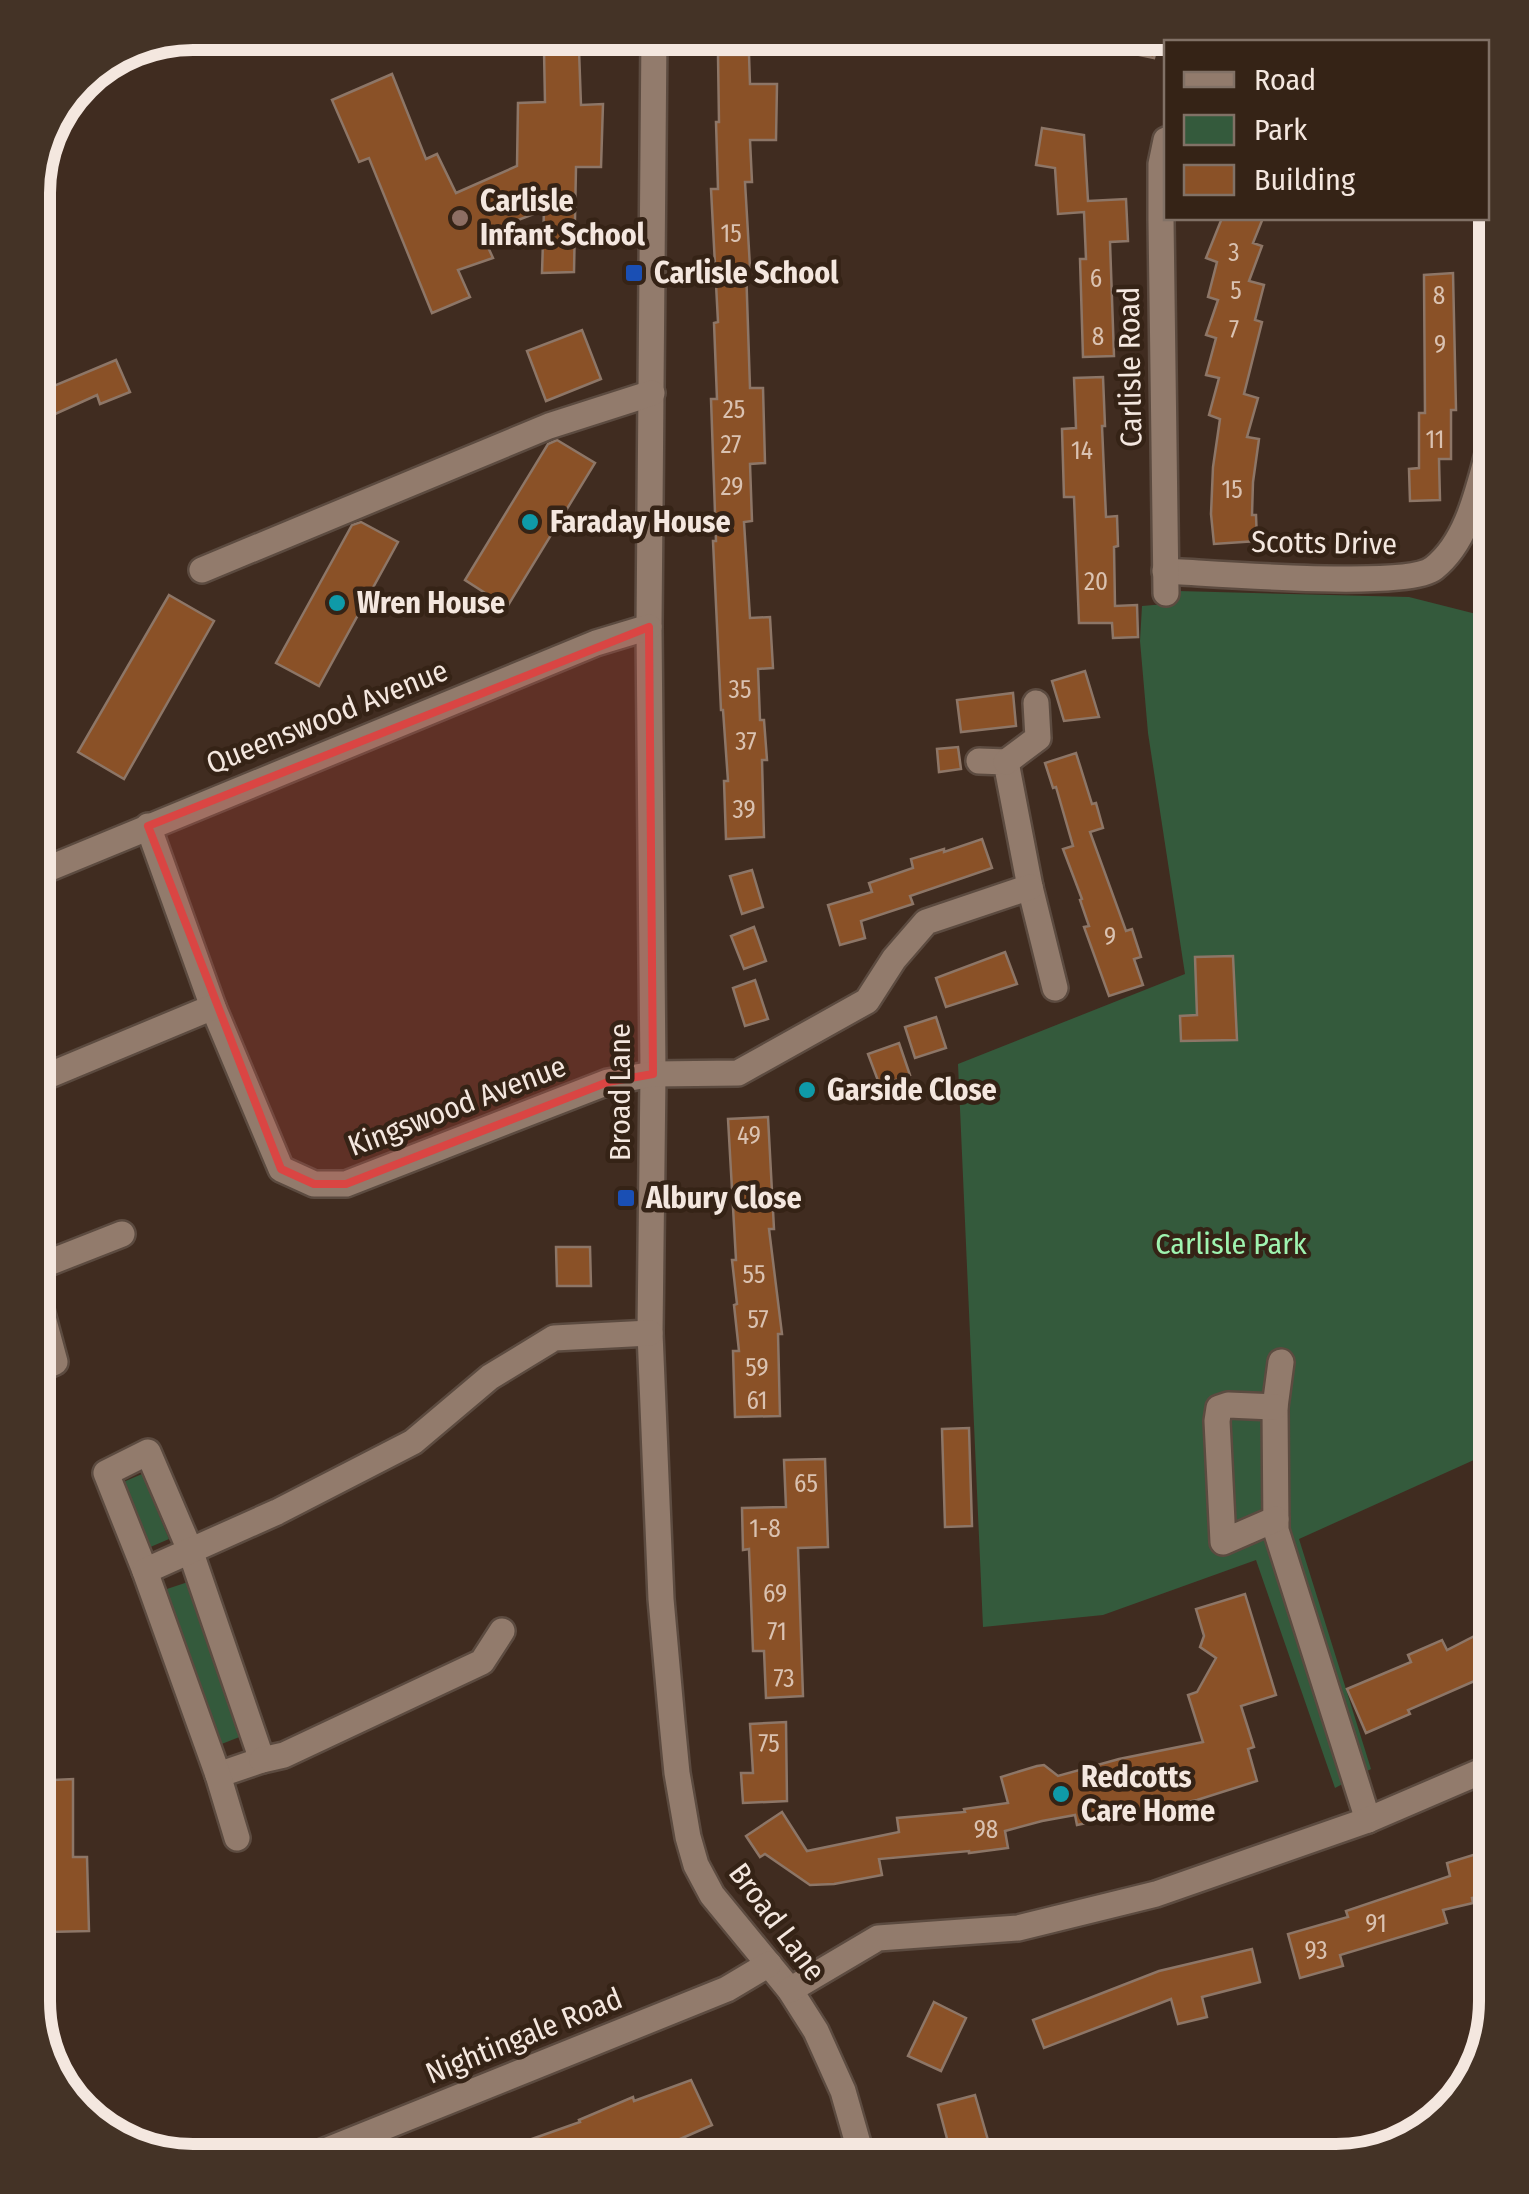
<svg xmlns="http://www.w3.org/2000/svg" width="1529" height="2194" font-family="'Fira Sans Condensed',sans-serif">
<rect width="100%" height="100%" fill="#402c20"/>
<g fill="#345a3c">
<polygon points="1178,591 1409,597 1496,619 1496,1450 1299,1539 1371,1769 1335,1788 1256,1560 1103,1615 983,1627 958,1064 1185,974 1148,733 1140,641 1142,606 1177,603"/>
<polygon points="142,1474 169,1539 148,1548 121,1483"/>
<polygon points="188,1582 242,1736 219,1745 164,1590"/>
</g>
<g fill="#8a5127" stroke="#8d7667" stroke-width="2.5">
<polygon points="1083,33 1160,33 1154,58 1082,43"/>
<polygon points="544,50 579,50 581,105 603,104 601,167 576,167 574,272 542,273 544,210 482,234 493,258 458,270 470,297 432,313 369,158 359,162 332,100 392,74 426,159 437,154 456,193 517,166 518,103 545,102"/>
<polygon points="718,55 749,55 750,84 777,84 776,140 750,140 752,182 745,182 750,267 746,267 750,388 763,388 765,463 750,464 752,521 744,522 750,618 770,617 773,668 758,669 760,720 764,720 767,760 762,760 764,837 726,839 724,781 728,781 723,710 721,710 713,541 716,541 711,399 717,399 714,323 718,322 711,189 718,189 716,122 719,122"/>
<polygon points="1042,128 1084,135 1088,201 1126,199 1128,241 1110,242 1114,356 1083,357 1080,259 1086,259 1084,212 1058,214 1055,168 1036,165"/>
<polygon points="1222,218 1263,218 1253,243 1262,246 1249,281 1264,285 1255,320 1262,322 1244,394 1258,398 1247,437 1259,439 1253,482 1252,515 1256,515 1257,541 1214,544 1211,514 1213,467 1220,419 1209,415 1219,378 1206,375 1216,338 1206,335 1218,300 1208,297 1217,262 1206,258"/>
<polygon points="1453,273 1456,410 1451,410 1451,459 1439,459 1440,500 1410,501 1409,469 1419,468 1419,413 1425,413 1424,275"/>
<polygon points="582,330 601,379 546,401 527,351"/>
<polygon points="33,341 54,386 116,360 130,392 100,404 97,395 33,424"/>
<polygon points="1103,377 1105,426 1102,426 1106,517 1117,516 1118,546 1114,547 1115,606 1137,605 1138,637 1113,638 1112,623 1079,623 1074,497 1064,497 1062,429 1076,428 1074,378"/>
<polygon points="557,440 595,463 507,607 465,580 548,444"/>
<polygon points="361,522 398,542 319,686 276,663 352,525"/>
<polygon points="169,595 214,621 124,779 78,752"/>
<polygon points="1085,671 1099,717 1064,721 1052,681"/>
<polygon points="1013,693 1016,726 961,732 957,700"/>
<polygon points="958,747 961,769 939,772 937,749"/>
<polygon points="1076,753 1092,804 1096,803 1103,828 1090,832 1126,931 1132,929 1141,957 1134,959 1143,985 1109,996 1084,927 1089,926 1080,900 1082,899 1063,849 1073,846 1056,787 1053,788 1045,763"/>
<polygon points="982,839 992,868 910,896 913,904 861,921 865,938 840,945 828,905 872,892 869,883 913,868 911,859 944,849 944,852"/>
<polygon points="752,870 763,907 742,914 730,876"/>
<polygon points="754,927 766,961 744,969 731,936"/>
<polygon points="1005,952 1017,984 946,1007 936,978"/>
<polygon points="1233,956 1237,1040 1181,1041 1180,1016 1197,1015 1195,957"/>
<polygon points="755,980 768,1019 745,1026 733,988"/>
<polygon points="936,1017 946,1048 915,1058 905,1027"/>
<polygon points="899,1043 910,1075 880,1086 868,1054"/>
<polygon points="768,1117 774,1229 769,1229 782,1334 778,1334 780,1416 735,1417 733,1351 739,1351 734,1305 737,1304 732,1260 736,1260 728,1119"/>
<polygon points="556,1247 590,1247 591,1286 557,1286"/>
<polygon points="969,1428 972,1526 945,1527 942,1429"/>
<polygon points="825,1459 828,1547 798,1548 803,1696 766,1698 764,1651 753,1651 749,1549 743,1550 742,1508 786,1507 784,1460"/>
<polygon points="1245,1594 1276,1695 1241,1706 1254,1747 1248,1749 1257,1781 1197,1800 1077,1825 1075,1815 1042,1821 1005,1831 1008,1848 969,1853 969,1851 879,1859 882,1875 834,1884 810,1885 765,1854 760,1857 746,1836 782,1812 807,1851 899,1832 897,1818 965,1812 964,1809 1008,1803 1001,1777 1037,1766 1044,1765 1058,1776 1119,1759 1203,1742 1188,1695 1197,1692 1216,1658 1200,1647 1204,1636 1196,1609"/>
<polygon points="1496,1625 1496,1716 1479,1679 1408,1710 1410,1714 1366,1733 1347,1689 1411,1662 1408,1655 1442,1640 1447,1650"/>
<polygon points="786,1722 787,1801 743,1803 741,1773 753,1773 750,1724"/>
<polygon points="73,1779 73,1857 87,1857 89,1931 48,1932 45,1852 33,1853 33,1781"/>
<polygon points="1496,1848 1496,1893 1472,1898 1473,1903 1443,1910 1447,1923 1340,1955 1343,1966 1300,1978 1288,1934 1348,1917 1346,1911 1450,1876 1447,1863"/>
<polygon points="1252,1949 1260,1982 1202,1997 1207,2017 1178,2024 1171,1999 1044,2048 1033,2020 1159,1971"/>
<polygon points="934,2002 966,2018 941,2071 908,2056"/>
<polygon points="691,2080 712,2125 630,2161 596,2161 589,2145 542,2161 479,2161 478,2158 580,2122 579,2120 633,2097 634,2101"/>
<polygon points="975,2095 994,2161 953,2161 938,2105"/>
</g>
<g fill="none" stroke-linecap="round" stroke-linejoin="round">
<defs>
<g id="minor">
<polyline points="654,33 649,627 653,1074 650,1333 661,1599 672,1722 677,1773 688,1837 696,1865 712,1895 790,1990 816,2031 843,2091 863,2161"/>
<polyline points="1188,42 1190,33"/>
<polyline points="1491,300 1496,351"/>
<polyline points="202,570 549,426 652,393"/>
<path d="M1165 571C1211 573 1407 590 1434 568 1471 539 1480 479 1493 436L1496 419"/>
<polyline points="1166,593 1161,220 1161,164 1166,140"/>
<polyline points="979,761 1006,762 1030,887 1055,988"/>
<polyline points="1006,762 1038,738 1036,703"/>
<polyline points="148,826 213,1007 281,1169 314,1184 346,1184 608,1082 653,1074 738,1073 867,1001 894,959 926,922 1030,887"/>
<polyline points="33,875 596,643 649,627"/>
<polyline points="33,1082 213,1007"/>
<polyline points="33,1269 122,1234"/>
<polyline points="1281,1362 1275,1407 1276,1530 1368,1820"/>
<polyline points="33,1372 55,1362 33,1280"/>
<polyline points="1275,1407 1228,1405 1219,1408 1217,1421 1223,1542 1276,1519"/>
<polyline points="145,1571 106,1473 148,1452 190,1550 262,1760 218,1775"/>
<polyline points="262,1760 284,1755 482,1662 502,1631"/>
<polyline points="237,1838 218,1775 145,1571 277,1512 413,1442 490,1377 554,1338 650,1333"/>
<polyline points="790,1990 878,1938 1018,1928 1156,1894 1368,1820 1496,1765"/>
<polyline points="300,2161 727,1989 769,1964"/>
</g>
</defs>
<use href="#minor" stroke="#5c4b40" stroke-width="30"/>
<use href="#minor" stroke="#927b6c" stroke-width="25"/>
</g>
<path fill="#da4543" fill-opacity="0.2" stroke="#da4543" stroke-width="8" stroke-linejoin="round" d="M649 627 653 1074 608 1082 346 1184H314L281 1169 148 826Z"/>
<circle fill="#8d6e63" stroke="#352316" stroke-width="4" cx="460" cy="218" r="10"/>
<g fill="#1a4fb4" stroke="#352316" stroke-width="4">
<rect x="624" y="263" width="20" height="20" rx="5"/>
<rect x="616" y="1188" width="20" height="20" rx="5"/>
</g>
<g fill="#0f9aa8" stroke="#352316" stroke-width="4">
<circle cx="530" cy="522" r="10"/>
<circle cx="337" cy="603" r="10"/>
<circle cx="807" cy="1090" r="10"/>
<circle cx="1061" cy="1794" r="10"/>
</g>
<g text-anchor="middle" stroke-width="9" stroke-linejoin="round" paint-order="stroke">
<g font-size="25" fill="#dac2b1">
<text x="731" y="242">15</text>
<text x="1234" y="261">3</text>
<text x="1096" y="287">6</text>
<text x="1236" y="299">5</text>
<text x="1439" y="304">8</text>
<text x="1234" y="338">7</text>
<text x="1098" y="345">8</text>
<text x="1440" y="353">9</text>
<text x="734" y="418">25</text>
<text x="1435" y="448">11</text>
<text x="731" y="453">27</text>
<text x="1082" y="459">14</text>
<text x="732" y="495">29</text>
<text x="1232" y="498">15</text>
<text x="1096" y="590">20</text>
<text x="740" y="698">35</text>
<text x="746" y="750">37</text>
<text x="744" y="818">39</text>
<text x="1110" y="945">9</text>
<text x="749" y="1144">49</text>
<text x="754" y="1283">55</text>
<text x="758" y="1328">57</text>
<text x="757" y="1376">59</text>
<text x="757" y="1409">61</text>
<text x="806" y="1492">65</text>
<text x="765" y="1537">1-8</text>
<text x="775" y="1602">69</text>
<text x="777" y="1640">71</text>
<text x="784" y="1687">73</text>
<text x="769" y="1752">75</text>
<text x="986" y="1838">98</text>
<text x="1376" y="1932">91</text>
<text x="1316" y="1959">93</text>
</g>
<g font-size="30" font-weight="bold" fill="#f4e7df" stroke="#352316" text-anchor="start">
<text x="480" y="211">Carlisle<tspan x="480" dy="34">Infant School</tspan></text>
<text x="654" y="283">Carlisle School</text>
<text x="550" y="532">Faraday House</text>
<text x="357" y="613">Wren House</text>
<text x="827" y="1100">Garside Close</text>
<text x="646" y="1208">Albury Close</text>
<text x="1081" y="1787">Redcotts<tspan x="1081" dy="34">Care Home</tspan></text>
</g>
<g font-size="30" fill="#f4e7df" stroke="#352316">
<text transform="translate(1130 367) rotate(-91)" y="10">Carlisle Road</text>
<text transform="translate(1324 543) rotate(1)" y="10">Scotts Drive</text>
<text transform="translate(327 717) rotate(-22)" y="10">Queenswood Avenue</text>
<text transform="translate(620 1092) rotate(-90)" y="10">Broad Lane</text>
<text transform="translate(457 1106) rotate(-21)" y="10">Kingswood Avenue</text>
<text transform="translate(777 1922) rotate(53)" y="10">Broad Lane</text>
<text transform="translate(524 2036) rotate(-22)" y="10">Nightingale Road</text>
</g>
<g font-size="30" fill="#9ff4b0" stroke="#352316">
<text x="1231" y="1254">Carlisle Park</text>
</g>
</g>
<path d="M0 0H1529V2194H0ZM193 50H1336A143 143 0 0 1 1479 193V2001A143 143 0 0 1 1336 2144H193A143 143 0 0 1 50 2001V193A143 143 0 0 1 193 50Z" fill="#443326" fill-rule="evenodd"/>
<path fill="none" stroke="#f4e7df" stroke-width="12" d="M193 50H1336A143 143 0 0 1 1479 193V2001A143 143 0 0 1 1336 2144H193A143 143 0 0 1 50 2001V193A143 143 0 0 1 193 50Z"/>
<rect x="1164" y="40" width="325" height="180" fill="#352316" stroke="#817166" stroke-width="2.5"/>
<rect x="1184" y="72" width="50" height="15" fill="#927b6c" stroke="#817166" stroke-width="2.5"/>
<text x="1254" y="90" font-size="30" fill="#f4e7df">Road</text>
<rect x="1184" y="115" width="50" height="30" fill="#345a3c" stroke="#817166" stroke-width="2.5"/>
<text x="1254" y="140" font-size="30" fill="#f4e7df">Park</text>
<rect x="1184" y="165" width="50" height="30" fill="#8a5127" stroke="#817166" stroke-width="2.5"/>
<text x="1254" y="190" font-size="30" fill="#f4e7df">Building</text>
</svg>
